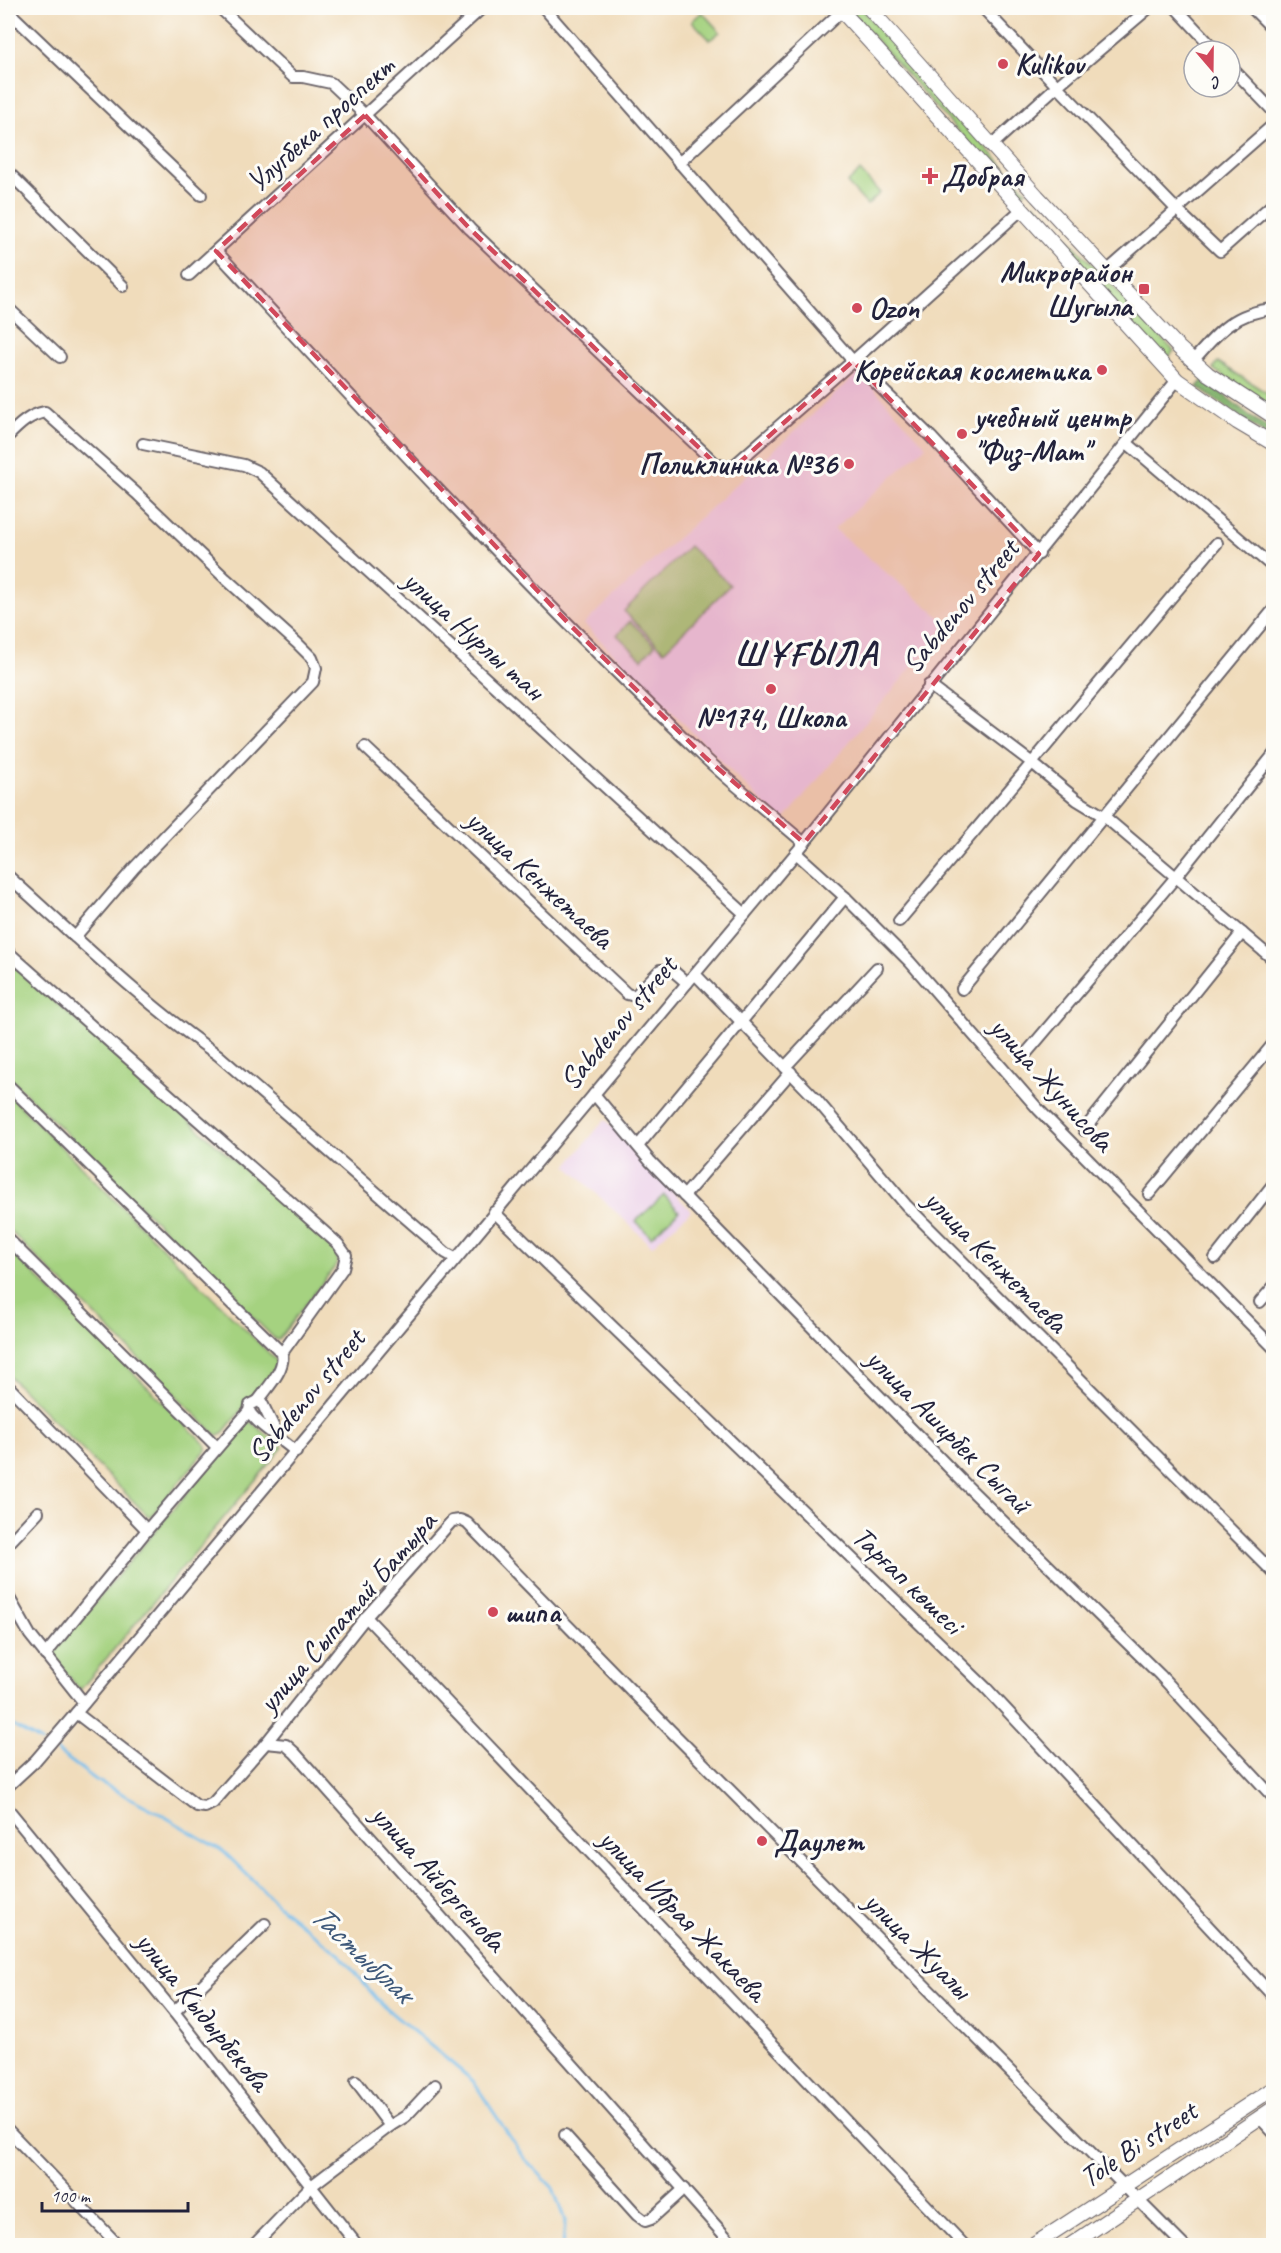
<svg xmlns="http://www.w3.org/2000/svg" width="1281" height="2253" font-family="Caveat,sans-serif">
<rect width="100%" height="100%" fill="#fdfcf7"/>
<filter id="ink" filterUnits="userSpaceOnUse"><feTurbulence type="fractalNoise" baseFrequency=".0167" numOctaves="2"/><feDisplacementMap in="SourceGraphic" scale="12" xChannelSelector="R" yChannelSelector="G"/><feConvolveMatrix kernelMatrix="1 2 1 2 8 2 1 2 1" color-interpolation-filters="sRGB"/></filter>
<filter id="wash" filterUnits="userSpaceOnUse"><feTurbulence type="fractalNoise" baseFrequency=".008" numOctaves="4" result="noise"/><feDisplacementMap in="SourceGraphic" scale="24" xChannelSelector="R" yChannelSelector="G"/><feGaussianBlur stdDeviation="1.35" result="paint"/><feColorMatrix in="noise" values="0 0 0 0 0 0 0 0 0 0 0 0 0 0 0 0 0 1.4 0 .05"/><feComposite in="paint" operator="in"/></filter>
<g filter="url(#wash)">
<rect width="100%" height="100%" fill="#f0dcbb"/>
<g fill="#ecd1ea">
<polygon points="859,372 926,446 834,529 948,624 783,821 777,817 584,624"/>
<polygon points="605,1119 691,1211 652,1246 567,1166"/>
</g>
<g fill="#a5d280" stroke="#647a5e" stroke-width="1.5">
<polygon points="851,8 861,8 1026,191 1018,198 850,11"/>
<polygon points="702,12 720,32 710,40 692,21"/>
<polygon points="860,171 880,193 867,205 847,183"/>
<polygon points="1035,204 1174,351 1166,360 1030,211 1031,206"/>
<polygon points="1218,362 1273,397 1273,409 1213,369"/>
<polygon points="689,546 730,585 664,651 624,611"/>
<polygon points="630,621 655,645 642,659 617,635"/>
<polygon points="8,960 332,1247 337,1254 337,1264 278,1340 275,1339 8,1076"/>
<polygon points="8,1094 276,1360 276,1367 222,1434 218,1436 209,1428 8,1229"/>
<polygon points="664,1195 679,1211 651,1237 636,1221"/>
<polygon points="8,1248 206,1445 206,1450 152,1515 148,1516 8,1375"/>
<polygon points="248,1420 283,1447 80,1690 58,1663 54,1653 56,1649"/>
</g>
<polygon fill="#84b46e" stroke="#536b54" stroke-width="1.5" points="1204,379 1254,419 1273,431 1273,440 1197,387"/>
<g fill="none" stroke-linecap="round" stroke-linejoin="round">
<g stroke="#72bceb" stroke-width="3">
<polyline points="8,1723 41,1742"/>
<polyline points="56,1750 96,1780 157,1812 224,1852 281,1908 340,1955 382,2005 473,2081 524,2158 553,2188 565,2221 563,2246"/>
</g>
</g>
</g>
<g filter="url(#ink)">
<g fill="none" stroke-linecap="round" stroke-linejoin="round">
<defs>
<g id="minor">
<polyline points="220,8 293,77 303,77 331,83 365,115 470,229 716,464 731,468 853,361 544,8"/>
<polyline points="983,8 1057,86 992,145"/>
<polyline points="1149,8 1057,86 1177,210 1220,251 1274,203"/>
<polyline points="1176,8 1216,51"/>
<polyline points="1252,8 1274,30"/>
<polyline points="8,11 201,195"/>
<polyline points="1230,66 1274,112"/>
<polyline points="679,163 845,8"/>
<polyline points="8,172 123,286"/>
<polyline points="1021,210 853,361 931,437 1039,554"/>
<path d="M216 251C375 423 534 596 704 757 736 787 771 814 804 843"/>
<polyline points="1107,271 1274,124"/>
<polyline points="189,275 482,8"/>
<polyline points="8,308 60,357"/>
<path d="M1192 362C1217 333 1234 312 1274 309"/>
<path d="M8 436C19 425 29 415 45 412L136 493 226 579 297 643 312 658 316 668 313 682 134 868 75 937"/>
<polyline points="1127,443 1274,568"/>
<polyline points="143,444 244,465 259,472 745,914"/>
<polyline points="929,685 1031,762 1077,800 1105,817 1274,960"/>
<polyline points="365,747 627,994 635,996 660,970 672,970 687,983"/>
<polyline points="796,853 845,897 910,962 1038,1109 1274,1348"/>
<path d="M8 876C75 936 143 1003 218 1055L446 1253 455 1258"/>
<polyline points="899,921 1217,543"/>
<polyline points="8,952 338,1244 346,1255 343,1268 282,1353"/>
<polyline points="695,974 815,1098 906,1205 1274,1573"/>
<polyline points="962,989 1274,609"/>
<polyline points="1023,1057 1175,878 1274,754"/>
<polyline points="785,1067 877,968"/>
<path d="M8 1085 282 1353C286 1369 267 1388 258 1401"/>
<polyline points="594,1094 650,1161 966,1485 1160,1675 1274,1798"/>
<polyline points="1084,1130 1242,933"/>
<polyline points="638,1146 845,897"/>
<polyline points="1149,1194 1274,1043"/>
<polyline points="684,1196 791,1072"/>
<polyline points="494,1212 986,1688 1274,1997"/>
<polyline points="8,1239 217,1447"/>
<polyline points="1215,1258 1274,1183"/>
<polyline points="1260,1302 1274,1286"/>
<polyline points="8,1386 147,1530"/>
<path d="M249 1411C258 1426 282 1439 296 1452"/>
<polyline points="8,1544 38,1512"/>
<polyline points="8,1596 30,1635 84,1703"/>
<polyline points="366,1617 965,2246"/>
<polyline points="45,1655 147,1530 249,1411 250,1405 258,1401 262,1403 278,1436"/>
<polyline points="76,1713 197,1806 205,1807 213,1803 266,1743 286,1745 295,1753 734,2246"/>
<polyline points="266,1743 366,1617 452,1521 460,1520 467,1523 670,1730 1184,2246"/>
<polyline points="8,1786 35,1761 76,1713 796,853 1177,380"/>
<polyline points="8,1809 174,2012 358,2246"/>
<polyline points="174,2012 265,1924"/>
<polyline points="356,2081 390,2126"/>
<polyline points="1259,2117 1274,2133"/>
<polyline points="8,2130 119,2246"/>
<polyline points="565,2135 637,2215 645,2221 651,2219 684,2189"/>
<polyline points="253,2246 310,2187 390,2126 406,2116 435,2085"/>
</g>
<g id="major">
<polyline points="839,8 1177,380 1237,422 1274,444"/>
<polyline points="869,8 1037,196 1179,348 1208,374 1274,417"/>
<polyline points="1032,2246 1274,2088"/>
<polyline points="1069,2246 1274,2108"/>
</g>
</defs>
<use href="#minor" stroke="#6a6368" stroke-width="14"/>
<use href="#major" stroke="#6a6368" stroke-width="16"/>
<use href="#minor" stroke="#fff" stroke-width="10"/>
<use href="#major" stroke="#fff" stroke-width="14"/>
</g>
</g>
<path fill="#d1495b" fill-opacity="0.2" stroke="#d1495b" stroke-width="4.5" stroke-dasharray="12 8" stroke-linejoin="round" d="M365 115 470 229 716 464 731 470 853 361 1039 554 804 843 706 758 571 626 216 251Z"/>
<g fill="#d1495b" stroke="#fdfcf7" stroke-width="2">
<circle cx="1003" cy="64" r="6"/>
<path d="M927 167h6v6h6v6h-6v6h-6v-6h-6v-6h6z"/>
<rect x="1138" y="283" width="12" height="12" rx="3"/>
<circle cx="857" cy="308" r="6"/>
<circle cx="1102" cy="370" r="6"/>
<circle cx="962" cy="434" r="6"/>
<circle cx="849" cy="464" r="6"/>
<circle cx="771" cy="689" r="6"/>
<circle cx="493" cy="1612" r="6"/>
<circle cx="762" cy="1841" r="6"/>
</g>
<g text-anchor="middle" stroke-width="6" stroke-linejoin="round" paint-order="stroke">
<g font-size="30" font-weight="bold" fill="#22223b" stroke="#fdfcf7" text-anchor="start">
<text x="1015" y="74">Kulikov</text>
<text x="942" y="186">Добрая</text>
<text x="1132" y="282" text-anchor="end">Микрорайон<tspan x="1132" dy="34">Шугыла</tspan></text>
<text x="869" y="318">Ozon</text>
<text x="1090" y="380" text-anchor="end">Корейская косметика</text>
<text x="974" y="427">учебный центр<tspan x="974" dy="34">"Физ-Мат"</tspan></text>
<text x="837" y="474" text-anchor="end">Поликлиника №36</text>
<text x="771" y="727" text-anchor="middle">№174, Школа</text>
<text x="505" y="1622">шипа</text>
<text x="774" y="1851">Даулет</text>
</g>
<g font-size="30" fill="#22223b" stroke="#fdfcf7">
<text transform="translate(320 124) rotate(-42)" y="10">Улугбека проспект</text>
<text transform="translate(960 606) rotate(-50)" y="10">Sabdenov street</text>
<text transform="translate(474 635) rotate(42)" y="10">улица Нурлы тан</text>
<text transform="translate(540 879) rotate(43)" y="10">улица Кенжетаева</text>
<text transform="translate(618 1023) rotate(-50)" y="10">Sabdenov street</text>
<text transform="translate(1052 1084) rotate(48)" y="10">улица Жунисова</text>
<text transform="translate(996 1261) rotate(45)" y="10">улица Кенжетаева</text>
<text transform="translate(306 1396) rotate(-50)" y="10">Sabdenov street</text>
<text transform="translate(949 1431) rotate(45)" y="10">улица Аширбек Сыгай</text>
<text transform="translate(908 1580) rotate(44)" y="10">Тарғап көшесі</text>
<text transform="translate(347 1612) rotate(-49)" y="10">улица Сыпатай Батыра</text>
<text transform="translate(439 1878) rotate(48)" y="10">улица Айбергенова</text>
<text transform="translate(683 1915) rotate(46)" y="10">улица Ибрая Жакаева</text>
<text transform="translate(918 1945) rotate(45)" y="10">улица Жуалы</text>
<text transform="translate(203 2011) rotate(51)" y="10">улица Кыдырбекова</text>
<text transform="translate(1138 2144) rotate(-33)" y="10">Tole Bi street</text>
</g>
<g font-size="32" font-style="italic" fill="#3e5879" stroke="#fdfcf7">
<text transform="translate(363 1953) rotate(43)" y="11">Тастыбулак</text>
</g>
<g font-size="36" font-weight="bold" letter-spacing="1.5" fill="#22223b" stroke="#fdfcf7">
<text x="806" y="665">ШҰҒЫЛА</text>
</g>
</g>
<rect width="1281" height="2253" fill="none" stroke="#fdfcf7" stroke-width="30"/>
<g transform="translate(1212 69) rotate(160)"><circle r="28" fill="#fdfcf7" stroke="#a5a5ac" stroke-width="1.5"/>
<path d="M0-4.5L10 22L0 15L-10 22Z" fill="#d1495b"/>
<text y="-9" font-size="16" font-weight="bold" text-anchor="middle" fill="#22223b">С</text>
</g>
<path d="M42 2202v9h146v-9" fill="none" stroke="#22223b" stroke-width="3"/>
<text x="51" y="2202" font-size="18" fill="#22223b" stroke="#fdfcf7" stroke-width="4.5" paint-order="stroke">100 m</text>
</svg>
